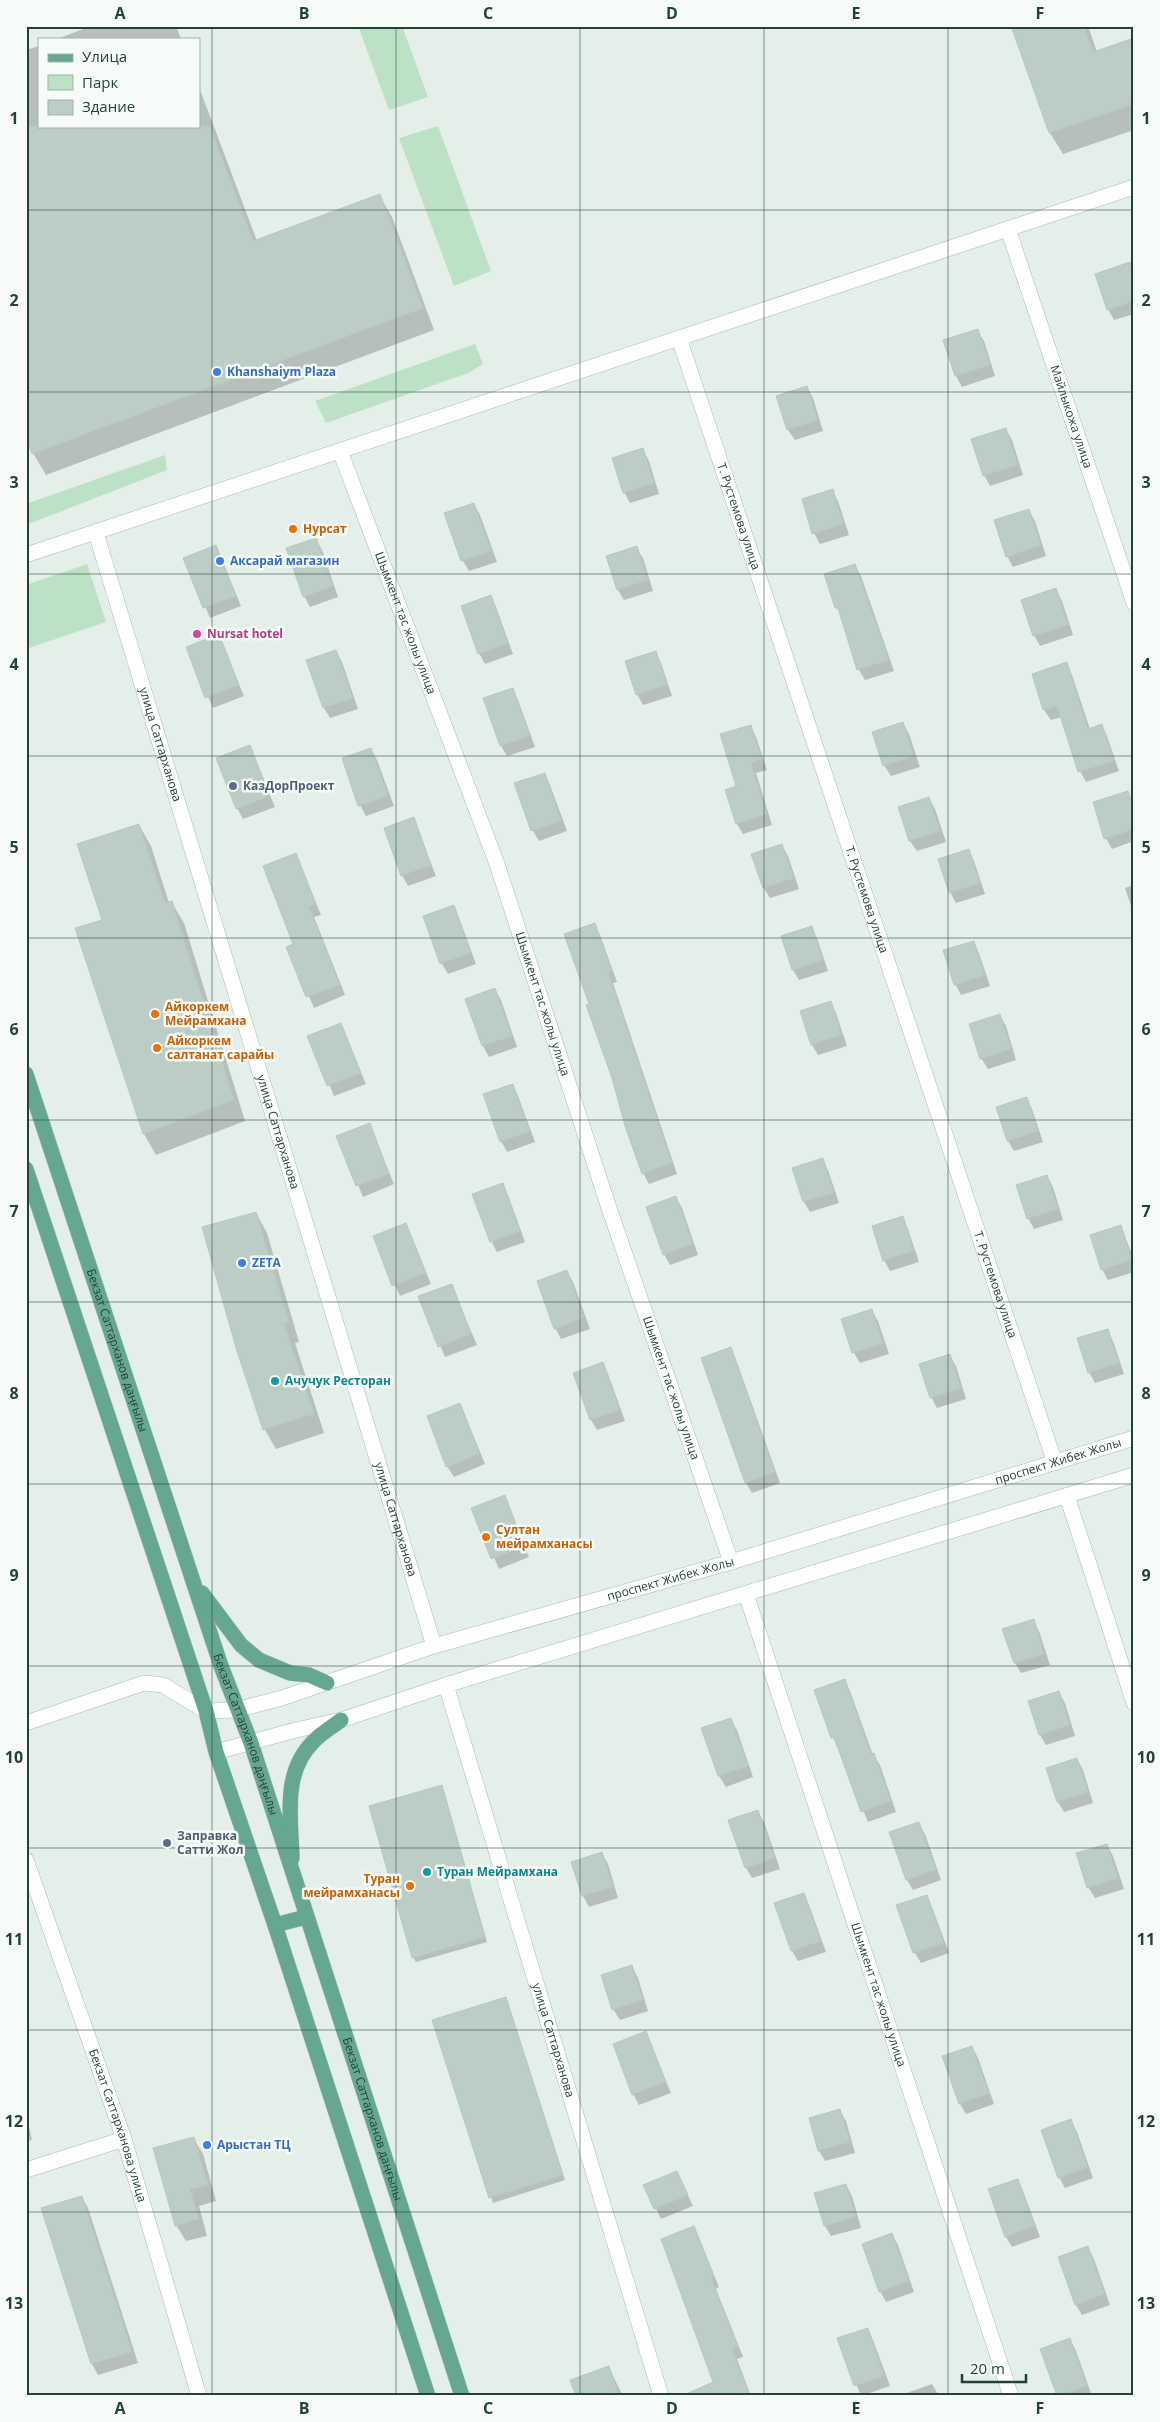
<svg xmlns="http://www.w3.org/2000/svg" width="1160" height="2422" font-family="'Open Sans',sans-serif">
<rect width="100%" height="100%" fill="#e4efea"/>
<g fill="#bce1c4">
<polygon points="358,26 402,26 428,97 389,110"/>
<polygon points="438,126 491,271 454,286 399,138"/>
<polygon points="475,344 483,364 468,373 326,423 315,401"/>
<polygon points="165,455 167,470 26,525 26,504"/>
<polygon points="87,564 106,622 26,649 26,585"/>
</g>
<g fill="#0003">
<polygon points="91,26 176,26 181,39 57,39"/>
<polygon points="1013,26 1088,26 1097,52 1134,39 1134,130 1063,154 1050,133"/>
<polygon points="39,46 39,126 199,126 199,87 257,241 379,195 392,217 434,330 46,475 33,453 26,435 26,50"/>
<polygon points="1130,264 1134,271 1134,314 1114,320 1108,309"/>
<polygon points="977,331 984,341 995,376 962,387 956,376 945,341"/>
<polygon points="807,387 813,398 823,431 795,440 788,430 778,397"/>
<polygon points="1006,430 1012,440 1023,475 990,486 984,475"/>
<polygon points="643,450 649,461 659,494 630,503 624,492"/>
<polygon points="832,491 838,501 849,535 820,544 814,533"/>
<polygon points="474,504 480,515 497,562 469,571 463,561 446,514"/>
<polygon points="1029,511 1035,521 1046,556 1013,567 1007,556"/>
<polygon points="316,539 322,550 338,597 310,607 304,596"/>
<polygon points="216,546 241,606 210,618 185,558"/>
<polygon points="636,548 643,558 653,591 624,600 618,590 608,557"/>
<polygon points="855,566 861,576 894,671 865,680 859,670 842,618 837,608"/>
<polygon points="1056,590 1062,601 1073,635 1040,646 1034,635"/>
<polygon points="490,596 496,607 513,654 485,664 479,653"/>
<polygon points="218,636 244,696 213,708 187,648"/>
<polygon points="336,651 342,662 358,709 330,718 324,708 308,661"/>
<polygon points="655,652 661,663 672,696 643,705 637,694"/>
<polygon points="1066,664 1072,675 1090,729 1101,726 1107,736 1119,771 1086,782 1080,771 1062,717 1051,720 1044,710"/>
<polygon points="512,689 518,700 535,747 507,756 501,746"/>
<polygon points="903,723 909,734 920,767 891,776 884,765"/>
<polygon points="750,726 756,737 767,770 756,773 772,825 743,834 737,824 738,787"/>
<polygon points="249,747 275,807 243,819 237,808"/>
<polygon points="371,749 377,760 394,806 366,816 360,805"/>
<polygon points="544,774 550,785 567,831 539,841 533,831 516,784"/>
<polygon points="1127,792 1134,805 1134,841 1112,849 1106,838"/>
<polygon points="929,798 935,809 946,842 917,851 910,841 900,808"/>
<polygon points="413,819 436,876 408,886 402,875"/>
<polygon points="139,825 151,846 169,903 172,903 184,923 245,1121 156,1155 144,1134 77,929 104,921"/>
<polygon points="782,846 788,856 799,889 770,898 764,888 753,855"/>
<polygon points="968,850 974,861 985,894 956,903 950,892"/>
<polygon points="296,855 321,915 314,917 345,995 314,1008 288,947 295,945"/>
<polygon points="1134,885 1134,915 1125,888"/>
<polygon points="453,907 459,918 476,964 448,974 442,964 425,917"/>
<polygon points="594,925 600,935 617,982 613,983 677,1174 649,1184 643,1173 591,1005"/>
<polygon points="811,927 817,938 828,971 799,980 793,970"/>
<polygon points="973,942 979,953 990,986 961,995 955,984"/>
<polygon points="494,989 501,1000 517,1047 489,1057 483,1046 467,999"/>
<polygon points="830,1003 836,1013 847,1046 818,1055 812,1045 802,1012"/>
<polygon points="1000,1016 1006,1026 1016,1060 988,1069 981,1058"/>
<polygon points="340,1024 366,1084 334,1096 309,1036"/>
<polygon points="512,1085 518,1096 535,1142 507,1152 501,1141"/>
<polygon points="1026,1098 1032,1109 1043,1142 1014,1151 1008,1141"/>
<polygon points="369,1124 394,1184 363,1197 338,1136"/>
<polygon points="822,1160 828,1170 839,1203 810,1212 804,1202 793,1169"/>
<polygon points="1047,1176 1053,1187 1063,1220 1034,1229 1028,1218"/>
<polygon points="502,1185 508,1195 525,1242 497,1252 491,1241"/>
<polygon points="676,1198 682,1208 698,1255 670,1265 664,1254"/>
<polygon points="256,1213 267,1233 299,1342 295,1343 324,1433 276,1449 265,1430 237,1348"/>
<polygon points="902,1218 908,1229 919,1262 890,1271 884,1260"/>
<polygon points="406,1224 431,1284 400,1296 374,1236"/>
<polygon points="1121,1227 1134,1259 1134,1272 1108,1280 1102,1269"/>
<polygon points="567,1271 573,1282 590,1329 561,1339 555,1328"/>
<polygon points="451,1285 477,1345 445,1357 420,1297"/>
<polygon points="872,1311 878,1321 889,1354 860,1363 854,1353 843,1320"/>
<polygon points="1107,1330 1113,1341 1124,1374 1095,1383 1089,1372"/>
<polygon points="730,1349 736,1360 780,1483 752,1493 746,1483 702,1359"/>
<polygon points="949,1355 956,1366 966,1399 937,1408 931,1397"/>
<polygon points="602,1364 608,1374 625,1421 597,1430 591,1420 574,1373"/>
<polygon points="460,1404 485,1464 454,1477 447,1466"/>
<polygon points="504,1497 529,1557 499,1569 473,1509"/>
<polygon points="1033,1621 1039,1631 1050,1665 1021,1673 1015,1663"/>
<polygon points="844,1681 850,1691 873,1755 880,1765 896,1812 868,1822 833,1737"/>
<polygon points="1059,1693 1065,1703 1075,1736 1046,1745 1040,1735 1030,1702"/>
<polygon points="731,1720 737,1730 753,1777 726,1787 719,1776 703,1729"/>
<polygon points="1077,1759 1083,1770 1093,1803 1064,1812 1058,1802"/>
<polygon points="442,1787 487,1942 416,1962 413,1957"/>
<polygon points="757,1811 764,1822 780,1869 752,1878 746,1868"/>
<polygon points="918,1823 925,1834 941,1880 913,1890 907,1880 891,1833"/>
<polygon points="1107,1845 1113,1856 1124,1889 1095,1898 1088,1887"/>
<polygon points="602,1854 608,1864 618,1898 589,1907 583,1896 573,1863"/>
<polygon points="803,1894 809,1905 826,1952 798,1961 792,1951 775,1904"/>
<polygon points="926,1896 932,1907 949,1953 921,1963 915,1953 898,1906"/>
<polygon points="632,1967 638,1978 648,2011 620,2020 613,2009"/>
<polygon points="506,1998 565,2180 493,2203 434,2021"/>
<polygon points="645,2033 671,2093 639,2105 633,2094"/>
<polygon points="972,2047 978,2058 994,2104 966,2114 960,2104 944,2057"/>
<polygon points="840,2111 846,2121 855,2153 825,2161 819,2151"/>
<polygon points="26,2114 32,2140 26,2141"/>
<polygon points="1070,2121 1077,2132 1093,2178 1065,2188 1059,2177"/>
<polygon points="193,2138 203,2154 216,2201 199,2206 207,2236 186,2241 176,2225"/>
<polygon points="677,2172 693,2206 661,2219 645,2186"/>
<polygon points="1017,2180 1023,2191 1040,2237 1012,2247 1006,2237 989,2190"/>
<polygon points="846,2185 852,2196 861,2228 831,2236 825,2226"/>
<polygon points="82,2198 88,2208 138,2363 98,2375 92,2364 42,2209"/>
<polygon points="694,2227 719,2287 716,2289 743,2357 737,2359 751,2396 713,2396 715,2383"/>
<polygon points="892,2234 898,2245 914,2292 886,2302 880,2291"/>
<polygon points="1088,2248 1094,2259 1110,2305 1082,2315 1076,2305 1060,2258"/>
<polygon points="867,2329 873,2340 890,2386 861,2396 839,2339"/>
<polygon points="1070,2340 1076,2351 1092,2396 1058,2396 1042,2350"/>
<polygon points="609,2368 623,2396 577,2396"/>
<polygon points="932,2384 939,2396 905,2396 904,2394"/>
</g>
<g fill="#bccdc5" stroke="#b6c9c0">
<polygon points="1011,26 1084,26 1093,52 1134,38 1134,104 1049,133"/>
<polygon points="26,126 210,126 253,241 380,194 423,308 32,454 26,438"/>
<polygon points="1130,262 1134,273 1134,301 1107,310 1095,274"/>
<polygon points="978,329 990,365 955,376 943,340"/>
<polygon points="807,386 818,420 787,430 776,396"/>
<polygon points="1006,428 1018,465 983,476 971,439"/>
<polygon points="643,448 654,483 623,493 612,458"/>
<polygon points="833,489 843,524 812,534 802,499"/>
<polygon points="474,503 491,551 461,561 444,513"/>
<polygon points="1029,509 1041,545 1006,557 994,520"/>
<polygon points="316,538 333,586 303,597 286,548"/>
<polygon points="216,545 236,596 203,608 183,558"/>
<polygon points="637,546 648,580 617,590 606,556"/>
<polygon points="855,564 889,660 857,670 838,608 835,608 824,574"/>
<polygon points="1056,588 1068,625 1033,636 1021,600"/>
<polygon points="491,595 508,643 478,654 461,606"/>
<polygon points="219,634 239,685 205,698 186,647"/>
<polygon points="336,650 353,698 323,708 306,660"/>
<polygon points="656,651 667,685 636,695 625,661"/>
<polygon points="1067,662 1088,729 1102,724 1114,761 1078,772 1057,706 1043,710 1032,674"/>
<polygon points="513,688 530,736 500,746 483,698"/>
<polygon points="903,722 914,756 883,766 872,732"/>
<polygon points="751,725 762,759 751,763 767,814 736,824 725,790 736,786 720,734"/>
<polygon points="250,745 270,796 236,809 216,758"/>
<polygon points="371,748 388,796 358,806 342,758"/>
<polygon points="545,773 561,821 531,831 514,783"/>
<polygon points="1128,791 1134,809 1134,829 1104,839 1093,802"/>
<polygon points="929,797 940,831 909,841 898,807"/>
<polygon points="414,817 431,865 401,876 384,828"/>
<polygon points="139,824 165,903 172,901 234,1100 143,1134 75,928 102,920 77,844"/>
<polygon points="782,844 794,878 763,888 751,854"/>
<polygon points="969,849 980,883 949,893 938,859"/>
<polygon points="296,853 316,904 309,907 340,985 306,997 286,947 293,944 263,866"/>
<polygon points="454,905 471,953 440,964 423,916"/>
<polygon points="595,923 612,971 608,972 672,1163 642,1174 625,1126 612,1078 586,1005 589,1004 564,934"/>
<polygon points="812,926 823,960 792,970 781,936"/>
<polygon points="974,941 985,975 954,985 943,950"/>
<polygon points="495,988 512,1036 482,1046 465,999"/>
<polygon points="831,1001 842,1035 811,1045 800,1011"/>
<polygon points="1000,1014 1011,1049 980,1059 969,1024"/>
<polygon points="341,1023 361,1073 327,1086 307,1036"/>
<polygon points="513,1084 530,1131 500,1142 483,1094"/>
<polygon points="1027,1097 1038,1131 1007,1141 996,1107"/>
<polygon points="370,1123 389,1174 356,1186 336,1136"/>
<polygon points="823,1158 834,1193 803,1202 792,1168"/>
<polygon points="1047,1175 1058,1209 1027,1219 1016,1185"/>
<polygon points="503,1183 520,1231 490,1242 472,1194"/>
<polygon points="676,1196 693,1244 663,1255 646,1207"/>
<polygon points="256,1212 289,1322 284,1324 314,1414 263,1430 236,1348 202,1227"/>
<polygon points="903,1216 914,1251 883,1261 872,1226"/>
<polygon points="406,1223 426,1273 392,1286 373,1236"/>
<polygon points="1121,1225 1132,1260 1101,1270 1090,1235"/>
<polygon points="567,1270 584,1318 554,1329 537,1281"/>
<polygon points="452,1284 471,1334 438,1347 418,1296"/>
<polygon points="872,1309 883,1344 852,1353 841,1319"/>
<polygon points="1108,1329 1119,1363 1088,1373 1077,1338"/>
<polygon points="731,1347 775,1472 745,1483 701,1358"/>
<polygon points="950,1354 961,1388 930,1398 919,1364"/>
<polygon points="603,1362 620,1410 590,1420 573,1373"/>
<polygon points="460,1403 480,1454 446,1467 427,1416"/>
<polygon points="505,1495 524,1546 491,1559 471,1508"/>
<polygon points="1034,1619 1044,1654 1014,1663 1002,1629"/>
<polygon points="845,1679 871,1754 874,1753 891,1801 861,1812 834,1737 831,1738 814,1690"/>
<polygon points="1059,1691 1070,1725 1039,1735 1028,1701"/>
<polygon points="731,1718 748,1766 718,1776 701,1728"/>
<polygon points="1077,1758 1088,1792 1057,1802 1046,1768"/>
<polygon points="442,1785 485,1937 412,1958 369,1806"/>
<polygon points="758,1810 775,1858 745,1868 728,1820"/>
<polygon points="919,1822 936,1870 906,1880 889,1832"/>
<polygon points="1107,1844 1118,1878 1087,1888 1076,1853"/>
<polygon points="602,1852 613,1887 582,1896 571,1862"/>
<polygon points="804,1893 821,1941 791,1951 774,1903"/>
<polygon points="927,1895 944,1943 913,1953 896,1905"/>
<polygon points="632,1965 643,2000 612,2010 601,1975"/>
<polygon points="506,1997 563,2175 489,2198 432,2020"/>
<polygon points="646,2031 666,2082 632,2095 613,2044"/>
<polygon points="972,2046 989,2093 959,2104 942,2056"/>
<polygon points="840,2109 850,2142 818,2151 809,2118"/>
<polygon points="1071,2119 1088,2167 1058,2178 1041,2130"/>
<polygon points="194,2137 208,2185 190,2189 199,2219 175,2226 153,2148"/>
<polygon points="677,2171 688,2195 654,2209 643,2185"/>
<polygon points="1018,2179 1035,2226 1005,2237 988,2189"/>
<polygon points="846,2184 856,2217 824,2226 814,2193"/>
<polygon points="82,2196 132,2352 91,2364 41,2208"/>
<polygon points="694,2226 714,2276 711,2278 738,2346 732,2349 750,2396 682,2396 713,2382 661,2239"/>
<polygon points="892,2233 909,2281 879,2292 862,2244"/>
<polygon points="1088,2246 1105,2294 1075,2305 1058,2257"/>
<polygon points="868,2328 884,2376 854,2386 837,2338"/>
<polygon points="1070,2338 1087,2386 1057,2396 1040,2349"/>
<polygon points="609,2366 619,2396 576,2396 570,2380"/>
</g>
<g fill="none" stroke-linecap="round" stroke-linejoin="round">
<defs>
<g id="street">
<path id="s1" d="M1008 229 1134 603"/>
<path id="s2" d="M679 338 1055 1463"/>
<path id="s3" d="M340 451 497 864 608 1205 731 1562"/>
<path id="s4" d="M96 533 434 1646"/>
<polyline points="26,555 1134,187"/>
<polyline points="1067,1496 1134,1703"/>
<path id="s5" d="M746 1594 1011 2396"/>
<path id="s6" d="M446 1685 661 2396"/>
<polyline points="26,1723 144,1683 163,1685 206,1711"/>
<path id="s7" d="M26 1860 124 2139 199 2396"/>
<polyline points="26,2170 124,2139"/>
</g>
<g id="secondary">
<path id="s8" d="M206 1711 236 1710 282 1698 434 1646 731 1562 1134 1438"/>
<polyline points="216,1752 292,1731 341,1720 446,1685 1134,1475"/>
</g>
<g id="primary">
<path id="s9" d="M26 1074 221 1666 251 1743 462 2396"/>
<polyline points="26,1169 206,1711 216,1752 275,1925 428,2396"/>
<polyline points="202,1593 241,1645 259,1660 290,1673 309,1675 327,1683"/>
<path d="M292 1858C291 1818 282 1773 313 1742 320 1734 332 1727 341 1720"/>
<polyline points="275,1925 306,1917"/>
</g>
</defs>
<use href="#street" stroke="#a6b8b1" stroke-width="16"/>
<use href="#secondary" stroke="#a2bbb1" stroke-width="16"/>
<use href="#primary" stroke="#c1cac7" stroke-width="16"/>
<use href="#street" stroke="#fff" stroke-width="15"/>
<use href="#secondary" stroke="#fff" stroke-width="15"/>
<use href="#primary" stroke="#66a793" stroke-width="15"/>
</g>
<path fill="none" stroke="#224238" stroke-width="1" stroke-opacity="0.55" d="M212 26V2396M396 26V2396M580 26V2396M764 26V2396M948 26V2396M26 210H1134M26 392H1134M26 574H1134M26 756H1134M26 938H1134M26 1120H1134M26 1302H1134M26 1484H1134M26 1666H1134M26 1848H1134M26 2030H1134M26 2212H1134"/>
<g fill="#3f7fe0" stroke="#f6fbf8" stroke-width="2">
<circle cx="217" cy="372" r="5"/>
<circle cx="220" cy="561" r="5"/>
<circle cx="242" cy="1263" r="5"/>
<circle cx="207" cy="2145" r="5"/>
</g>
<g fill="#e8710a" stroke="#f6fbf8" stroke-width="2">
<circle cx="293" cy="529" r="5"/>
<circle cx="155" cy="1014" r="5"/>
<circle cx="157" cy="1048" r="5"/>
<circle cx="486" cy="1537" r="5"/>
<circle cx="410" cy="1886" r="5"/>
</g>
<circle fill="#d1479c" stroke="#f6fbf8" stroke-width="2" cx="197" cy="634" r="5"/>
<g fill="#5c6f8a" stroke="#f6fbf8" stroke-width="2">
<circle cx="233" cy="786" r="5"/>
<circle cx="167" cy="1843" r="5"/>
</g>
<g fill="#0f9aa8" stroke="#f6fbf8" stroke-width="2">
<circle cx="275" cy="1381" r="5"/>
<circle cx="427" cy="1872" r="5"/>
</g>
<g text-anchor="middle" stroke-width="5" stroke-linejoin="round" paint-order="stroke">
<g font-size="12" font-weight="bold" fill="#366cbe" stroke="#f6fbf8" text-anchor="start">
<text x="227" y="376">Khanshaiym Plaza</text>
<text x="230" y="565">Аксарай магазин</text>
<text x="252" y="1267">ZETA</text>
<text x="217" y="2149">Арыстан ТЦ</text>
</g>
<g font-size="12" fill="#224238" stroke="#f6fbf8">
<text dy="4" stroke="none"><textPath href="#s1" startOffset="198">Майлыкожа улица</textPath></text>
<text dy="4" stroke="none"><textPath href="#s2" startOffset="188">Т. Рустемова улица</textPath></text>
<text dy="4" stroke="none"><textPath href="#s3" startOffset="184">Шымкент тас жолы улица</textPath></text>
<text dy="4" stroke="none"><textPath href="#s4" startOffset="221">улица Саттарханова</textPath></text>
<text dy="4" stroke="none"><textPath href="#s2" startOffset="592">Т. Рустемова улица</textPath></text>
<text dy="4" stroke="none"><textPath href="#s3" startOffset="589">Шымкент тас жолы улица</textPath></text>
<text dy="4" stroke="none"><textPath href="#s4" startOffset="626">улица Саттарханова</textPath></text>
<text dy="4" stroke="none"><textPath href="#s2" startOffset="998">Т. Рустемова улица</textPath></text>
<text dy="4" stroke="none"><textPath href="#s9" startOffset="291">Бекзат Саттарханов даңғылы</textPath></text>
<text dy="4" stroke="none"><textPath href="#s3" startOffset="994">Шымкент тас жолы улица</textPath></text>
<text dy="4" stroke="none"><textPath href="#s8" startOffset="889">проспект Жибек Жолы</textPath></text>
<text dy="4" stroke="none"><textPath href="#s4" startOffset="1031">улица Саттарханова</textPath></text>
<text dy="4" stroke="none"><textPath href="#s8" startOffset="484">проспект Жибек Жолы</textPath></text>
<text dy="4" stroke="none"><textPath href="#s9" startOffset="696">Бекзат Саттарханов даңғылы</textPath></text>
<text dy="4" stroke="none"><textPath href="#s5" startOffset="422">Шымкент тас жолы улица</textPath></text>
<text dy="4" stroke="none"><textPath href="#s6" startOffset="371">улица Саттарханова</textPath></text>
<text dy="4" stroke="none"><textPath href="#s9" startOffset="1101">Бекзат Саттарханов даңғылы</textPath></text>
<text dy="4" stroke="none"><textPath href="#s7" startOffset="281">Бекзат Саттарханова улица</textPath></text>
</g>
<g font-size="12" font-weight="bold" fill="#c56008" stroke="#f6fbf8" text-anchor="start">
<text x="303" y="533">Нурсат</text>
<text x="165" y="1011">Айкоркем<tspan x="165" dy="14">Мейрамхана</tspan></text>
<text x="167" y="1045">Айкоркем<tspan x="167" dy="14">салтанат сарайы</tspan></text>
<text x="496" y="1534">Султан<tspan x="496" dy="14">мейрамханасы</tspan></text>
<text x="400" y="1883" text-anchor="end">Туран<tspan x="400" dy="14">мейрамханасы</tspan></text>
</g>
<g font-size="12" font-weight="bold" fill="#b23c85" stroke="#f6fbf8" text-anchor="start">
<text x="207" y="638">Nursat hotel</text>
</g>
<g font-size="12" font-weight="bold" fill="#4e5e75" stroke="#f6fbf8" text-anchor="start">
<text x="243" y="790">КазДорПроект</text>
<text x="177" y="1840">Заправка<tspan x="177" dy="14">Сатти Жол</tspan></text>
</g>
<g font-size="12" font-weight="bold" fill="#0d838f" stroke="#f6fbf8" text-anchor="start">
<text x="285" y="1385">Ачучук Ресторан</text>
<text x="437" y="1876">Туран Мейрамхана</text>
</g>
</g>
<rect width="1160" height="2422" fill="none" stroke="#f6fbf8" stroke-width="55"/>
<rect x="38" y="38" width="162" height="90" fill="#f6fbf8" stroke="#a1b1ab"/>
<rect x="48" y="54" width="25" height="8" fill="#66a793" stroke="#a1b1ab"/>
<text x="82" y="62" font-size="15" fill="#224238">Улица</text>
<rect x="48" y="75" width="25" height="15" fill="#bce1c4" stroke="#a1b1ab"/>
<text x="82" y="88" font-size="15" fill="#224238">Парк</text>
<rect x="48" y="100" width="25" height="15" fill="#bccdc5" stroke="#a1b1ab"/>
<text x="82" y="112" font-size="15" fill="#224238">Здание</text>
<path d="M962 2374v8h64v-8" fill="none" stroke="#224238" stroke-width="2.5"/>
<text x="970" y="2374" font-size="15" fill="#224238" stroke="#f6fbf8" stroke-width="4" paint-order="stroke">20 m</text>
<rect x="28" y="28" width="1104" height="2366" fill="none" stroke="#224238" stroke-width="2"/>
<g font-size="16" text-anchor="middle" font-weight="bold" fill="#224238">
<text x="120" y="19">A</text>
<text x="304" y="19">B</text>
<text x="488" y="19">C</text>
<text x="672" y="19">D</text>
<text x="856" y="19">E</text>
<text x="1040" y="19">F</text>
<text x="14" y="124">1</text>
<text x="1146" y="124">1</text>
<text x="14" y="306">2</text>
<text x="1146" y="306">2</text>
<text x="14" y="488">3</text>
<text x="1146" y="488">3</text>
<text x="14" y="670">4</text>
<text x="1146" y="670">4</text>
<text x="14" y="853">5</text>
<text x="1146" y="853">5</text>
<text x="14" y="1035">6</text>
<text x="1146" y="1035">6</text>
<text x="14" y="1217">7</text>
<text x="1146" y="1217">7</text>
<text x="14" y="1399">8</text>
<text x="1146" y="1399">8</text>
<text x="14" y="1581">9</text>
<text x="1146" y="1581">9</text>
<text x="14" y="1763">10</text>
<text x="1146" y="1763">10</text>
<text x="14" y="1945">11</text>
<text x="1146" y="1945">11</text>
<text x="14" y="2127">12</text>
<text x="1146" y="2127">12</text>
<text x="14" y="2309">13</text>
<text x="1146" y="2309">13</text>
<text x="120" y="2414">A</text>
<text x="304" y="2414">B</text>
<text x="488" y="2414">C</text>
<text x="672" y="2414">D</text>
<text x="856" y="2414">E</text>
<text x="1040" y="2414">F</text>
</g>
</svg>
